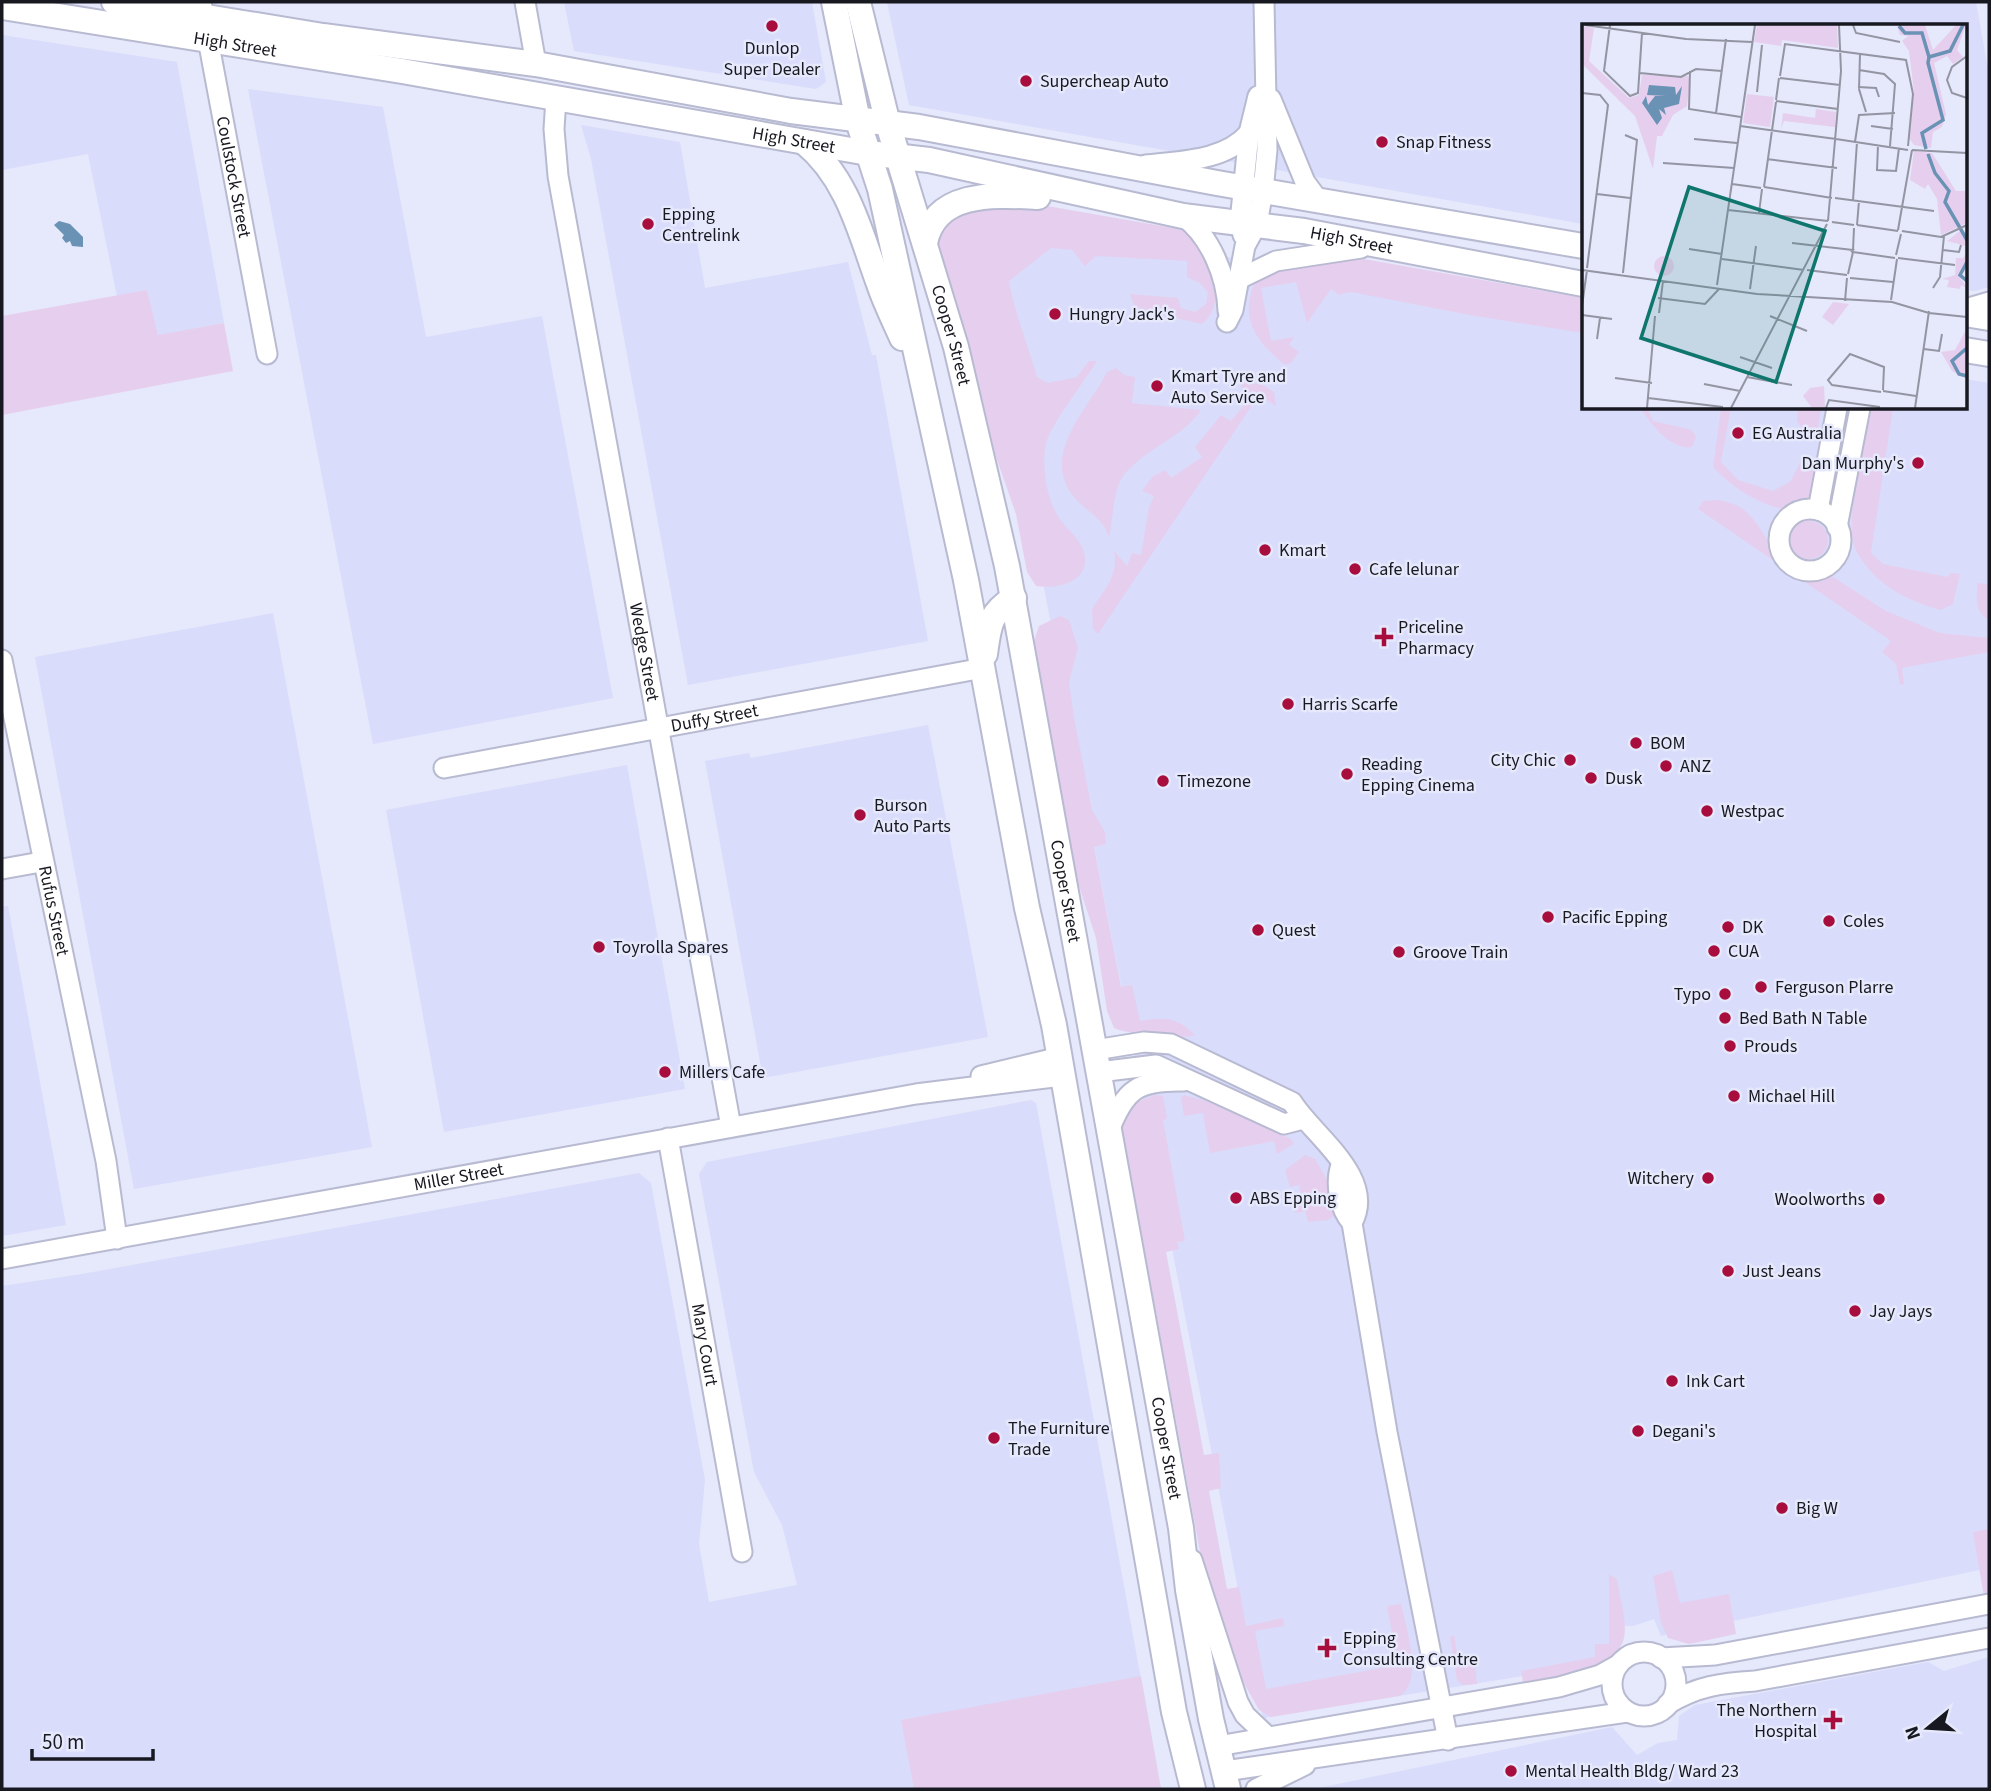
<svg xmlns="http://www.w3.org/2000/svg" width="1991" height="1791" font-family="'Source Sans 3',sans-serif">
<rect width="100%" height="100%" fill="#e6e8fb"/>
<g fill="#d9dcfb">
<polygon points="564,2 812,2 826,82 816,89 574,51"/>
<polygon points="887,2 1976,2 1989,75 1989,287 1975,291 1965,290 1965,26 1583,26 1583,224 909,105"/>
<polygon points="2,35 177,62 224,323 158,336 147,291 117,296 88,154 2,170"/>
<polygon points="248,89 383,107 426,337 542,316 613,698 373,744"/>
<polygon points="581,125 680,142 705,288 848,262 872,355 876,355 928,641 688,685 591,159"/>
<polygon points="1016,217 1583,324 1583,408 1965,408 1965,379 1989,383 1989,1568 1661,1636 1654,1619 1633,1626 1610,1625 1609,1644 1591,1665 1263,1718 982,268"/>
<polygon points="273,613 372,1147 134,1189 35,657"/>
<polygon points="928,725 988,1037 763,1078 705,761 749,753 751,758"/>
<polygon points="627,765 685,1089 444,1132 386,810"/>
<polygon points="8,906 66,1225 2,1236 2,907"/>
<polygon points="1031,1100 1036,1103 1161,1789 2,1789 2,1286 82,1274 639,1173 651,1183 705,1480 699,1544 709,1602 797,1585 782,1525 754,1472 699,1174 707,1162"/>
<polygon points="1989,1657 1989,1789 1314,1789 1612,1727 1637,1755 1658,1743 1677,1740 1679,1716 1695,1705 1928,1662 1944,1671"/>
</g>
<g fill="#e6cfee">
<path d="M1002 198 1190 231C1214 249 1229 303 1202 324L1140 310 1134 305 1130 294 1178 298 1181 308 1195 312 1206 304 1208 293 1200 283 1187 277V261L1096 256 1085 266 1072 250 1051 248 1009 281C1013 308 1029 348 1037 377L1048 383 1077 377 1089 361H1097C1086 379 1049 427 1046 444 1041 468 1047 503 1062 522 1071 533 1084 542 1085 558 1087 584 1054 589 1036 586L1027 572 1016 514 996 457 937 241 939 222Z"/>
<path d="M1330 258 1364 259 1583 298V333L1475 316 1351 292 1339 295 1331 289 1307 323 1296 282 1261 288 1271 341 1294 337 1289 345 1299 352 1291 363 1285 365C1251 337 1238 315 1259 272Z"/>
<polygon points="147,290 158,335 224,323 233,371 2,415 2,316"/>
<path d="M1116 368 1124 375 1135 377 1132 403 1201 410C1181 440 1143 448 1122 478 1113 492 1113 521 1109 537 1103 516 1082 510 1071 493 1042 452 1089 408 1107 372Z"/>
<path d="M1245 381 1263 385 1274 392 1276 406 1259 395 1098 634 1093 629 1092 609C1104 590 1119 576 1114 551L1127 566 1132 553 1141 555 1149 507 1154 496 1142 491 1152 477 1165 470 1171 478 1202 457 1195 447 1221 415 1231 421 1252 395 1240 386Z"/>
<path d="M1641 408H1647L1653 421 1692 430 1696 437 1692 447C1672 451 1650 424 1641 408Z"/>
<path d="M1731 408 1721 462 1738 480 1773 491 1790 482 1801 461 1810 462 1822 480 1819 498 1808 509C1775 516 1735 491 1713 467L1721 409Z"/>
<polygon points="1798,408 1821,408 1817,435 1809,439 1797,421"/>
<path d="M1869 408H1893L1871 553 1883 564 1948 577 1950 573 1960 574 1953 604 1941 610C1906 601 1871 582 1855 548 1844 522 1864 439 1869 408Z"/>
<path d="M1719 500C1726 502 1735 504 1740 507 1774 530 1776 590 1830 575L1886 611 1940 633 1989 638V652L1902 668 1904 684 1900 685 1896 664 1882 652 1891 641 1698 509 1703 501Z"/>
<circle cx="1809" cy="540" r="19"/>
<path d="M1978 583 1989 584V620C1975 613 1976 597 1978 583Z"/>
<path d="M1060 616 1069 620 1078 648 1069 682 1074 718 1092 810 1105 832 1106 844 1094 847 1121 987 1132 985 1140 1021C1165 1017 1177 1017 1195 1035 1186 1040 1125 1034 1114 1028L1107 1011 1096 938 1076 877 1034 641 1039 626Z"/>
<path d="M1155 1095 1163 1096 1167 1119 1163 1120 1185 1241 1177 1242 1179 1249 1166 1252 1204 1455 1219 1453 1221 1488 1209 1491 1227 1589 1239 1587 1246 1626 1283 1618 1284 1626 1255 1631 1266 1689 1398 1665 1387 1606 1401 1604C1406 1626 1424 1685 1399 1696L1271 1717 1259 1710 1237 1671 1202 1563 1121 1123C1126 1105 1139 1101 1155 1095Z"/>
<polygon points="1184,1095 1210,1102 1291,1139 1294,1144 1277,1154 1274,1141 1210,1153 1203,1113 1184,1116 1181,1098"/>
<polygon points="1305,1155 1315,1159 1334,1191 1337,1214 1328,1220 1308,1222 1305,1211 1295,1213 1294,1201 1302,1200 1299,1185 1290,1187 1285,1170"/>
<polygon points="1989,1529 1989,1595 1984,1597 1973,1532"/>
<polygon points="1672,1570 1680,1603 1729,1594 1736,1634 1689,1644 1668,1638 1661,1623 1653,1576"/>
<path d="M1609 1574 1617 1579C1619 1596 1630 1628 1622 1644 1606 1675 1553 1676 1523 1682L1521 1671 1595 1657V1644H1609Z"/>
<polygon points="1454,1635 1459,1665 1475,1663 1477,1684 1463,1685 1457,1680 1450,1637"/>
<polygon points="1141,1676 1161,1789 914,1789 901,1720"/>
</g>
<polygon fill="#6a92b5" points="59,221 70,224 83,237 83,247 72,246 70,241 66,243 62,238 64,235 54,225"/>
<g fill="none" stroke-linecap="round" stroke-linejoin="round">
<defs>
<g id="minor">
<path id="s1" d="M201 2 267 354"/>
<polyline points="525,2 536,64"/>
<path id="s2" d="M556 98 554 129 558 176 731 1127"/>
<polyline points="1271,99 1305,182 1319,201"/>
<path d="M1146 165C1181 161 1225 161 1249 133"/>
<path d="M1183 216C1210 236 1227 276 1228 311"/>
<polyline points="1243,235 1240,222 1249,133 1258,96"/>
<polyline points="1239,279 1276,261 1361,248"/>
<polyline points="1965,309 1989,302"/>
<polyline points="1227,322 1233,310 1245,246 1257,224 1263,191 1267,150 1264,2"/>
<circle cx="1810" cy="540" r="31"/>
<polyline points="1818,510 1837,408"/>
<polyline points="1837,527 1860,408"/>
<path id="s3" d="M2 660 106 1161 117 1239"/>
<path id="s4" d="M444 768 983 668"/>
<polyline points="2,869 41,862"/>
<path d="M1095 1050 1144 1042 1171 1044 1292 1102C1312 1135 1377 1177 1352 1223"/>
<polyline points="1099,1072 1156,1065 1284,1124 1303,1119"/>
<polyline points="981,1076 1060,1057"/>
<path d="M1109 1131C1125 1089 1138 1080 1184 1081"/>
<path id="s5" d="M668 1138 742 1552"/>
<path d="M1341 1165C1335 1183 1339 1208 1352 1223L1387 1432 1448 1740"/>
<path id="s6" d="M2 1259 916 1094 1062 1076"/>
<polyline points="1192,1560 1238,1702 1245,1715 1267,1736"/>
<circle cx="1644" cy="1684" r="32"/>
<polyline points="1661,1658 1715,1655 1989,1604"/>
<path d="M1668 1704C1697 1686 1722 1683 1755 1681L1989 1638"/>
<polyline points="1218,1746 1559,1687 1600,1675 1618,1665"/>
<polyline points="1225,1771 1627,1712"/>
<polyline points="1256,1789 1305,1765"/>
</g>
<g id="major">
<polyline points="114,2 323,36 536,64 791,111 919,127 1217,183 1583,246"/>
<polyline points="834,2 858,121 880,189 966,580 1027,908 1054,1025 1174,1712 1193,1789"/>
<path id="s7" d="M858 2 888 124 956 347 1007 566 1181 1528 1188 1590 1211 1719 1228 1789"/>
<path id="s8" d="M2 7 402 71 868 153 929 160 1183 216 1304 231 1583 284"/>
<path d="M804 142C848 178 860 232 879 284 885 302 894 320 902 338"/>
<path d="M925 243C935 190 996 195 1038 197"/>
<polyline points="1965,314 1989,318"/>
<polyline points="1965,350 1989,354"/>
<path d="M985 654C989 626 989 613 1014 598"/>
</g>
</defs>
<use href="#minor" stroke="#b8bad1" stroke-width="23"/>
<use href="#major" stroke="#b8bad1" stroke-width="28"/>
<use href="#minor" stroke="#fff" stroke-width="19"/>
<use href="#major" stroke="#fff" stroke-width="24"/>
</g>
<g fill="#a70e3d" stroke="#e6e8fb" stroke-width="2.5">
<circle cx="772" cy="26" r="7"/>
<circle cx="1026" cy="81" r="7"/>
<circle cx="1382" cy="142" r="7"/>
<circle cx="648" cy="224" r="7"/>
<circle cx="1055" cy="314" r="7"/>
<circle cx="1157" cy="386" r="7"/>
<circle cx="1738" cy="433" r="7"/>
<circle cx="1918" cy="463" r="7"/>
<circle cx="1265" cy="550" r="7"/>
<circle cx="1355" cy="569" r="7"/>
<path d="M1380.5 626.5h7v7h7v7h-7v7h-7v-7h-7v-7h7z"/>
<circle cx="1288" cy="704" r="7"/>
<circle cx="1636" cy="743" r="7"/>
<circle cx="1570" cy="760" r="7"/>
<circle cx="1666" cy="766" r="7"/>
<circle cx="1347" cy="774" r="7"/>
<circle cx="1591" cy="778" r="7"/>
<circle cx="1163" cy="781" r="7"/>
<circle cx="1707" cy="811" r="7"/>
<circle cx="860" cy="815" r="7"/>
<circle cx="1548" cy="917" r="7"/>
<circle cx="1829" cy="921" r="7"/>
<circle cx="1728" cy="927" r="7"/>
<circle cx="1258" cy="930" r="7"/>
<circle cx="599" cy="947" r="7"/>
<circle cx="1714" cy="951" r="7"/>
<circle cx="1399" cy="952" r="7"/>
<circle cx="1761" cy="987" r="7"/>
<circle cx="1725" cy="994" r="7"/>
<circle cx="1725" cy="1018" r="7"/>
<circle cx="1730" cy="1046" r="7"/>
<circle cx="665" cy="1072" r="7"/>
<circle cx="1734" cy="1096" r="7"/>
<circle cx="1708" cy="1178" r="7"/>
<circle cx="1236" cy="1198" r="7"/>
<circle cx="1879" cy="1199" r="7"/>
<circle cx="1728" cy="1271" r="7"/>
<circle cx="1855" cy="1311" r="7"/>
<circle cx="1672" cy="1381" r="7"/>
<circle cx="1638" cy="1431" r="7"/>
<circle cx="994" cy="1438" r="7"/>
<circle cx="1782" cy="1508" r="7"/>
<path d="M1323.5 1637.5h7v7h7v7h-7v7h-7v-7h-7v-7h7z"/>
<path d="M1829.5 1709.5h7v7h7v7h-7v7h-7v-7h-7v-7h7z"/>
<circle cx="1511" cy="1771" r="7"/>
</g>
<g text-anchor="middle" stroke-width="5" stroke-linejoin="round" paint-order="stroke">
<g font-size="18" fill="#171820" stroke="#e6e8fb">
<text dy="6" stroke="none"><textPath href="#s8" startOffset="236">High Street</textPath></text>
<text dy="6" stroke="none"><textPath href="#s8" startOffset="803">High Street</textPath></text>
<text dy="6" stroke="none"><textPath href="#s1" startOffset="178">Coulstock Street</textPath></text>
<text dy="6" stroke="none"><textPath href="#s8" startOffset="1370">High Street</textPath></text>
<text dy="6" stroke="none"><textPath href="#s7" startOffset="346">Cooper Street</textPath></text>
<text dy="6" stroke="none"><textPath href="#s2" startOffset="562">Wedge Street</textPath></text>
<text dy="6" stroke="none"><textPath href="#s4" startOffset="275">Duffy Street</textPath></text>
<text dy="6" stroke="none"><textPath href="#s7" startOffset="914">Cooper Street</textPath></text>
<text dy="6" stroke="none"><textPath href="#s3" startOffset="256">Rufus Street</textPath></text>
<text dy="6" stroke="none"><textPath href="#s6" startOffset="464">Miller Street</textPath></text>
<text dy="6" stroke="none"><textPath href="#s5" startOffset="210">Mary Court</textPath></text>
<text dy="6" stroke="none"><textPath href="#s7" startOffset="1480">Cooper Street</textPath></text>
</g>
<g font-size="18" fill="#171820" stroke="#e6e8fb" text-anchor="start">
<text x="772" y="54" text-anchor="middle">Dunlop<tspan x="772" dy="21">Super Dealer</tspan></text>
<text x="1040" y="87">Supercheap Auto</text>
<text x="1396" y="148">Snap Fitness</text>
<text x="662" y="220">Epping<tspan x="662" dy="21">Centrelink</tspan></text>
<text x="1069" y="320">Hungry Jack's</text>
<text x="1171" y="382">Kmart Tyre and<tspan x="1171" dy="21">Auto Service</tspan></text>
<text x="1752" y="439">EG Australia</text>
<text x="1904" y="469" text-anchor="end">Dan Murphy's</text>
<text x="1279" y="556">Kmart</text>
<text x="1369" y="575">Cafe lelunar</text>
<text x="1398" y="633">Priceline<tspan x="1398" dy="21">Pharmacy</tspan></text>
<text x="1302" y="710">Harris Scarfe</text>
<text x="1650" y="749">BOM</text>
<text x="1556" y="766" text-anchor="end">City Chic</text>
<text x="1361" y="770">Reading<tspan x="1361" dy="21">Epping Cinema</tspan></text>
<text x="1680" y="772">ANZ</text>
<text x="1605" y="784">Dusk</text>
<text x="1177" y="787">Timezone</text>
<text x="874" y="811">Burson<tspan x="874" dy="21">Auto Parts</tspan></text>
<text x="1721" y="817">Westpac</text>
<text x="1562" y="923">Pacific Epping</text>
<text x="1843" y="927">Coles</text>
<text x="1742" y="933">DK</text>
<text x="1272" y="936">Quest</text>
<text x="613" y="953">Toyrolla Spares</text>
<text x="1728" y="957">CUA</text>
<text x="1413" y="958">Groove Train</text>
<text x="1775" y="993">Ferguson Plarre</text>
<text x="1711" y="1000" text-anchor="end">Typo</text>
<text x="1739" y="1024">Bed Bath N Table</text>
<text x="1744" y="1052">Prouds</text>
<text x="679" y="1078">Millers Cafe</text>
<text x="1748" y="1102">Michael Hill</text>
<text x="1694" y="1184" text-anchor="end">Witchery</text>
<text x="1250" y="1204">ABS Epping</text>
<text x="1865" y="1205" text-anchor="end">Woolworths</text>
<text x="1742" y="1277">Just Jeans</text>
<text x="1869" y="1317">Jay Jays</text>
<text x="1686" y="1387">Ink Cart</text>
<text x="1008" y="1434">The Furniture<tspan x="1008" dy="21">Trade</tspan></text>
<text x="1652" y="1437">Degani's</text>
<text x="1796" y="1514">Big W</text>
<text x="1343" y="1644">Epping<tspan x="1343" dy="21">Consulting Centre</tspan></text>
<text x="1817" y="1716" text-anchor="end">The Northern<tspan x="1817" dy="21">Hospital</tspan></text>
<text x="1525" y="1777">Mental Health Bldg/ Ward 23</text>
</g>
</g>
<g transform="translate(1582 24)">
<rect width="385" height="385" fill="#e6e8fb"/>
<path d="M175 1H255L256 24 200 16 199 22 172 18ZM315 1H343L351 26 374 1H384L375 26 381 33 371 40 365 32 352 39 364 90 360 103 351 108 349 124 332 121 327 114 332 68 327 27 320 17 326 12 318 11ZM0 2 12 4 7 37 47 74 57 71 60 51 106 52 108 56 105 82 91 91 80 112H75L71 145 53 92 0 40ZM165 70 192 73 188 103 161 99ZM234 85 254 88 253 103 202 97 199 105 201 89 233 94ZM332 127 350 129 374 167H385V199L359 211 355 175 346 160 343 165 328 156ZM378 207 385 217V237L377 252 385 264 379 261 378 265 365 263 367 256 360 255 373 251 374 234H381L385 228 384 222 365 217ZM72 242a10 10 0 1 1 20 0a10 10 0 1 1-20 0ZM251 278 267 280 251 301 240 293ZM385 304 384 330 385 355 370 347 359 328 373 326ZM242 362 243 384H230L221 372 228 364Z" fill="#e6cfee"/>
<path d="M67 61 93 63 94 71 100 62 97 80 82 84 84 91 77 85 80 94 75 101 60 79 64 72 66 81 73 72H84L65 71Z" fill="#6a92b5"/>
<path fill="none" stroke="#6a92b5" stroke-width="3.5" d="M317 2 323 9H340L347 33M344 125 340 109 361 96 346 39 347 33 368 27 381 1M346 130 353 149 367 167 363 178 385 216M385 238 378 251 385 257M385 324 370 337 377 350 385 352"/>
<path fill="none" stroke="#9395a3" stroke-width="2" d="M3 1 104 15 170 18M28 1 22 47 48 72 56 69 60 9M271 1 274 9 318 18M278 30 277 65 284 88M385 32 370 43 365 56 370 69 385 74M277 46 302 50 313 60 308 122M108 47 107 85 159 93M58 49 99 53 114 45 140 47M198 52 203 20 324 36 331 70 326 122M198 54 258 61M276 63 294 64 297 73M175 68 180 21M0 69 18 71 26 81 5 244M194 76 197 54M194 77 256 85M134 89 144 15M158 102 254 115M289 102 311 105M112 115 155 119M254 115 326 126M273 118 277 91 313 89M296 121 295 146 314 147 317 124M330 126 385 129M185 135 255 144M81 139 152 144M150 160 179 164M182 163 194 78M182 163 250 174M15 170 48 174M253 174 352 187M271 176 275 118M146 186 246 197M177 189 180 165M246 197 259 47 257 1M250 198 272 201M275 201 316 207M275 201 277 177M316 206 330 126M320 207 359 213 385 201M210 219 271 226 269 228M107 225 140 230M271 226 272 204M361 226 377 228 379 221M271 228 313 234M314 231 319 210M316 234 373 241M140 235 222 246M0 246 175 270 310 278 347 289M225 246 265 251M41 249 55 116 43 111M266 250 271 228M268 254 311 258M135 261 173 1M351 264 358 253 362 212M168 265 174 222M76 274 123 280 137 265M309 276 315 235M263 277 265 254M0 282 5 246M77 289 81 257M347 289 385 293M0 291 30 295M188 292 225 307M15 315 18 294M342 325 357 327 360 310M158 333 190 344M165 353 210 361M33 354 70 359M122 360 158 367M301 367 334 372M299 368 250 361 246 356 268 330 302 343 301 366M66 374 141 383M65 384 73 292M149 384 245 200M244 384 247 376 298 383M333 384 347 287"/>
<path fill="#0f766e" fill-opacity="0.15" stroke="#0f766e" stroke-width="3.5" d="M107 163 243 207 194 358 59 314Z"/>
<rect width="385" height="385" fill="none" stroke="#171820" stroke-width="3.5"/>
</g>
<rect width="1991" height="1791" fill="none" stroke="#171820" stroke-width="7"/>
<g transform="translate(1928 1728) rotate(252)" stroke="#e6e8fb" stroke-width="5" paint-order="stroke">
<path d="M0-5L12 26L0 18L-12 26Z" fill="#171820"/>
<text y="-10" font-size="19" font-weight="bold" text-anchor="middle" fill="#171820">N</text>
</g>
<path d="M32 1749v10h121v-10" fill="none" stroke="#171820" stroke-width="3.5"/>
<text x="42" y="1749" font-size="21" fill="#171820" stroke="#e6e8fb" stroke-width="5" paint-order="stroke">50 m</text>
</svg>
